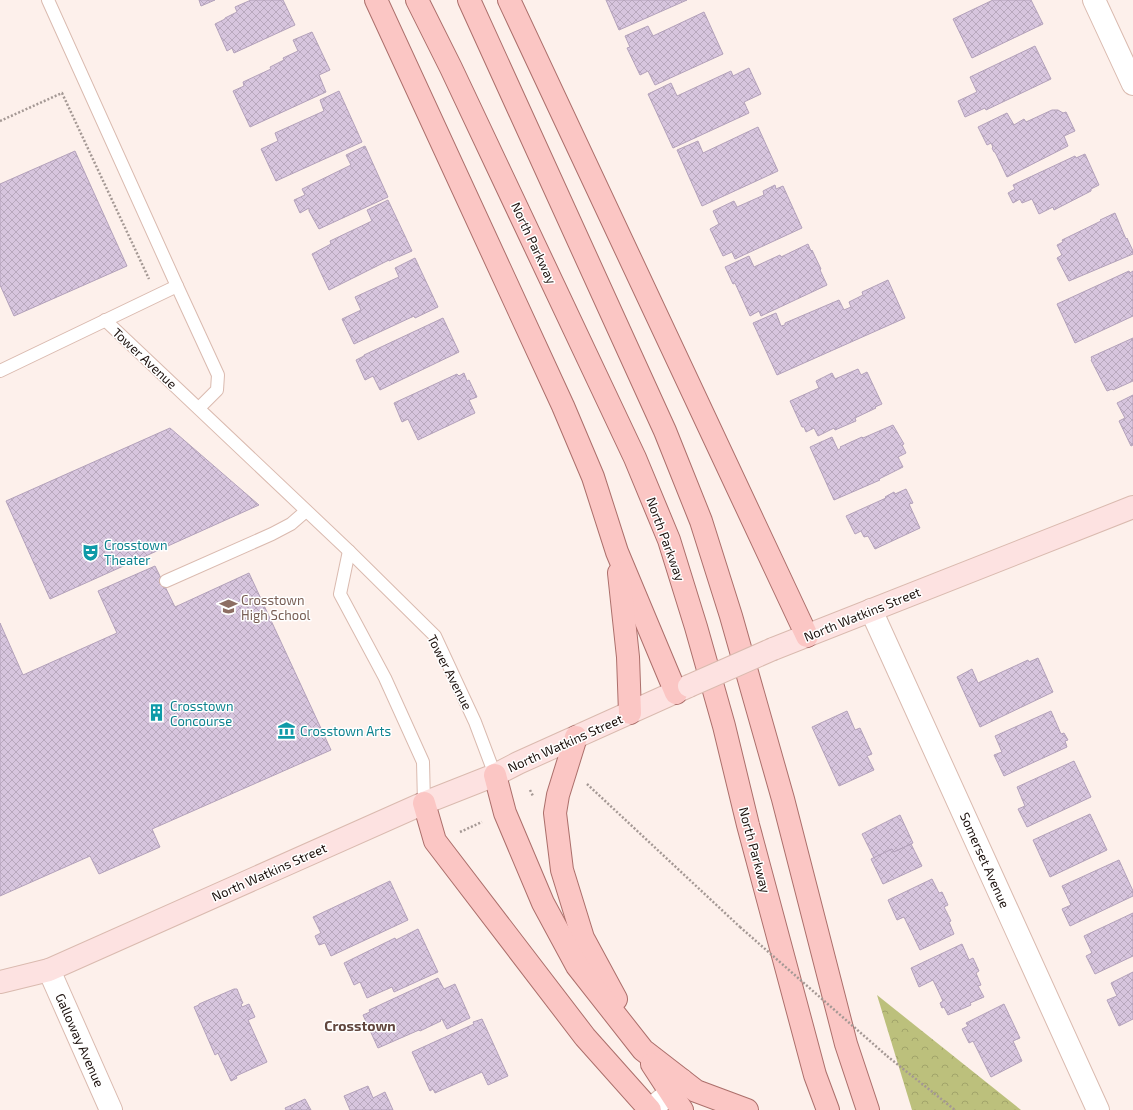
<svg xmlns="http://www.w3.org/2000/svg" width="1133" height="1110" font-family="'Exo 2',sans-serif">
<defs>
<pattern id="forest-crowns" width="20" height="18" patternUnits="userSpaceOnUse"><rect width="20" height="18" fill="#bcc07c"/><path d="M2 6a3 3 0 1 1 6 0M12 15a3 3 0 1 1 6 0" fill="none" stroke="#a1a46a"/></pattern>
<pattern id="building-cross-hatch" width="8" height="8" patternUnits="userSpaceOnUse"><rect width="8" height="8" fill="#d7c5de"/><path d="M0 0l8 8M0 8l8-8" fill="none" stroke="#b8a8bd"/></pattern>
</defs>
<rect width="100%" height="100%" fill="#fdf0eb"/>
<polygon fill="url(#forest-crowns)" points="877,995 1021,1110 912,1110"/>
<g fill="url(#building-cross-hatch)" stroke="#b3a1ba">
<polygon points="199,0 215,0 201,6"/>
<polygon points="251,0 283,0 295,25 234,53 232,48 227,51 215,24 225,19 225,18 237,12 235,7"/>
<polygon points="606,0 687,0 619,30"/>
<polygon points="993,0 1031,0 1043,24 972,58 953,19"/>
<polygon points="704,12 723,54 655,85 648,71 640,75 627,48 630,47 625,36 648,26 653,36"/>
<polygon points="312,32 330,70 319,75 326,92 250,127 233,91 244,86 243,82 271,69 270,67 284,60 283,58 298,51 293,40"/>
<polygon points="1035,46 1051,79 986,110 985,108 965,117 958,101 977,92 970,77"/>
<polygon points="749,68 761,94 744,102 749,113 673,148 648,94 671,83 677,96 731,71 733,76"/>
<polygon points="339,91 362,142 276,181 261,149 278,141 275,133 324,111 320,100"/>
<polygon points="1052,110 1058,110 1063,113 1066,112 1075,131 1064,136 1068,146 1007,177 995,152 994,152 992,148 993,147 991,143 987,145 978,127 1007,113 1014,125 1024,119 1026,122"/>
<polygon points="758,127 778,171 702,206 677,150 698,141 703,153"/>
<polygon points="365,146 388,197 319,229 309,211 309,208 300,213 294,200 305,195 302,189 351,165 346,155"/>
<polygon points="75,151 127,266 14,316 0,285 0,184"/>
<polygon points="1085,154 1099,185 1091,189 1091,191 1054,210 1053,207 1039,214 1032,199 1022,203 1020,199 1013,203 1008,193 1015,189 1013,185 1075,156 1076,158"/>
<polygon points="775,185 776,189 783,186 802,228 735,259 732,252 723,256 710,229 719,224 713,211 734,201 737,207 764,195 763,191"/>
<polygon points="388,200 412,251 389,261 389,260 329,290 312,254 331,244 330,241 372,221 367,210"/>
<polygon points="1115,213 1126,239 1127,238 1133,251 1133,254 1069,281 1057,258 1062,255 1057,245 1063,242 1062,240 1101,221 1100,220"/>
<polygon points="808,244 811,251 812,250 821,269 820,270 827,285 761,316 759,311 750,316 735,283 733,284 725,267 749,256 754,267 780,255 781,257"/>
<polygon points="415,258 438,307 415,318 414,316 354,344 342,319 361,310 355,297 399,277 395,268"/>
<polygon points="1129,271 1130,273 1133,271 1133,316 1075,343 1057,304"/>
<polygon points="888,280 905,318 777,375 753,323 776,313 781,326 785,325 785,323 839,300 844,310 851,307 849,302 863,295 862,292"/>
<polygon points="443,318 459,352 380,390 373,376 365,380 356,360 364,356 364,355"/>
<polygon points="1133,338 1133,381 1113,390 1112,389 1107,391 1091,360 1092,359 1091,357"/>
<polygon points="858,369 861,375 867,372 882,404 875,407 876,408 855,418 856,421 835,430 834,428 818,436 814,428 806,432 804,427 802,427 790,401 819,388 816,381 832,373 835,379"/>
<polygon points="464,373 467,381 469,380 477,397 469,400 475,413 418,440 408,419 402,422 394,403 457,374 459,376"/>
<polygon points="1133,395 1133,445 1131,446 1119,421 1125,418 1117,403"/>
<polygon points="893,425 904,444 902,445 906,453 898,457 903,467 879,479 880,480 834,500 810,447 832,437 838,450 841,448 840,447 862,437 863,438"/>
<polygon points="170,428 259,505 50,599 6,501"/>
<polygon points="906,489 913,503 909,504 920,528 875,549 868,536 864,537 861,531 855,534 846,516 886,498 885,497 894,492 895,494"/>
<polygon points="155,566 175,607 249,573 331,750 152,829 160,847 99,874 90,856 0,896 0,623 23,675 117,633 98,591"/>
<polygon points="1038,658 1053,692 980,727 957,677 972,669 978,683 1028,660 1029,662"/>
<polygon points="847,711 855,730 860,728 872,754 867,756 874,770 839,786 812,727"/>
<polygon points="1051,711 1061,734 1064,733 1068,740 1065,741 1067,747 1004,776 994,755 1002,752 995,736"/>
<polygon points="1074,761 1091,797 1027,827 1018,809 1025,806 1017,787"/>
<polygon points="1090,814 1107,850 1050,877 1033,840"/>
<polygon points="900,815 913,843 894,852 892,849 874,858 862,834"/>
<polygon points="911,844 922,866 883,884 871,859 892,849 894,852"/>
<polygon points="1119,860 1133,891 1133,896 1070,926 1062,909 1071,905 1062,886"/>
<polygon points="932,879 939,893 942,892 948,905 944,907 951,921 949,922 954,934 920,950 904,917 897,920 888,900"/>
<polygon points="390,881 408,920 331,956 325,943 319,945 315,936 321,933 313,917"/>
<polygon points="1133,913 1133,956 1095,974 1086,956 1092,953 1084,936"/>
<polygon points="418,929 438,972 394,992 392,987 367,998 360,982 354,985 344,963 395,938 396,940"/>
<polygon points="962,944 969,960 973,958 979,971 976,973 981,985 978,986 984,997 970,1003 971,1005 948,1015 944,1007 942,1008 940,1003 943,1001 933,980 919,987 911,968"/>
<polygon points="1133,972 1133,1019 1119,1026 1107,1000 1117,996 1111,983"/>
<polygon points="438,978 444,989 455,984 470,1018 447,1029 442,1019 440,1020 441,1021 420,1031 419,1030 378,1048 363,1015 370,1012 369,1010"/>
<polygon points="234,989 237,989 242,1001 243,1003 241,1004 242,1007 249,1004 255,1017 248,1020 267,1062 236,1076 237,1078 231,1081 218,1053 215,1055 194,1007 199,1005 199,1004"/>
<polygon points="1004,1004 1020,1038 1013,1041 1022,1061 991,1077 973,1041 969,1043 962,1029 968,1026 966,1023"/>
<polygon points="482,1019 508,1076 488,1085 482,1072 435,1093 433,1089 430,1091 412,1052 474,1024 473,1022"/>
<polygon points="368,1086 373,1098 385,1092 393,1110 350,1110 344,1096"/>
<polygon points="305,1099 311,1110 286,1110 285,1108"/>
</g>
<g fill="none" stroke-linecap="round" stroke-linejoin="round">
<defs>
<g id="lane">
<polyline points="177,286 218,375 217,390 199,408"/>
<polyline points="105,320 349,551 435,636 475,722 495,775"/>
<polyline points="0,371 177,286 48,0"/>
<polyline points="349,551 340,594 385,678 423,762 424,803"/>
<polyline points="166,581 272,534 291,524 306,511"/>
</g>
<g id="street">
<polyline points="1094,0 1133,84"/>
<polyline points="871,610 1098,1110"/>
<polyline points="49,970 111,1110"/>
<polyline points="650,1110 670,1093 682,1080"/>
</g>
<g id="secondary">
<polyline points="773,649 1133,507"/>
<polyline points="0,982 49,970 424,803 495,775 518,763 689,686"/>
</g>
<g id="primary">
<polyline points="376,0 563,406 593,477 617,552 676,693"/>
<polyline points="417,0 451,68 635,458 669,540 696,627 724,726 748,825 815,1075 828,1110"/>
<polyline points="469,0 665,431 701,521 731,616 783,799 846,1044 868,1110"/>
<polyline points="509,0 807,636"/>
<polyline points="619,573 628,657 630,713"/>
<polyline points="576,737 558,795 555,813 562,870 583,938 616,999"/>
<polyline points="495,775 505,813 543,903 577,966 643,1050 696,1091 747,1110"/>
<polyline points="424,803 435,841 585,1037 650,1110"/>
<polyline points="652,1064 682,1110"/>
</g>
</defs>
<use href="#lane" stroke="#dabaaf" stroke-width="14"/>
<use href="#street" stroke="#dabaaf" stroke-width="24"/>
<use href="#secondary" stroke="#dabaaf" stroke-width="24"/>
<use href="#primary" stroke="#ac6f6b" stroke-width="24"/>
<g stroke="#a49894" stroke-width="2.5" stroke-dasharray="2 2" stroke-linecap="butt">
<polyline points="0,121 62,93 149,279"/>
<polyline points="587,784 740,927"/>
<polyline points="530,790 533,796"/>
<polyline points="460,832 482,822"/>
<polyline points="887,1056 955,1110"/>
</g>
<use href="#lane" stroke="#fff" stroke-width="12"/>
<use href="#street" stroke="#fff" stroke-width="22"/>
<use href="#secondary" stroke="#fde2e1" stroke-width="22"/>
<use href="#primary" stroke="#fbc6c4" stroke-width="22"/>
<defs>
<polyline id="secondary-bridge" points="689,686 773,649"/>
</defs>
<use href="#secondary-bridge" stroke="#dabaaf" stroke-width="24" stroke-linecap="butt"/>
<polyline stroke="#a49894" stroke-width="2.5" stroke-dasharray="2 2" stroke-linecap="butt" points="740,927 887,1056"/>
<use href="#secondary-bridge" stroke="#fde2e1" stroke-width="22"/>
</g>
<defs>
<symbol id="theatre-bare" viewBox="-9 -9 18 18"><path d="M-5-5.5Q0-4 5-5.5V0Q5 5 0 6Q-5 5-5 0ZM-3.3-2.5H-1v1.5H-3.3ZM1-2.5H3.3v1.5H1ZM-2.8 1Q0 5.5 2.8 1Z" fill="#0f9aa8" stroke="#fff" stroke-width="2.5" paint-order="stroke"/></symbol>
<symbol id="school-bare" viewBox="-9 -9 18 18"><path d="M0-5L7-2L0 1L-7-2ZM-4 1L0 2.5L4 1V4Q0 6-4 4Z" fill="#8d6e63" stroke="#fff" stroke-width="2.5" paint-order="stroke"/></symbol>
<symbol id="building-bare" viewBox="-9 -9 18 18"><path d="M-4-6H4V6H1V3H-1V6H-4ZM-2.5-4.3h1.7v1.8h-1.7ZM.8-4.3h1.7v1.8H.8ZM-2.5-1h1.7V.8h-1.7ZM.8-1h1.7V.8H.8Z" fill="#0f9aa8" stroke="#fff" stroke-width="2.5" paint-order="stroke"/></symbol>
<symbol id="museum-bare" viewBox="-9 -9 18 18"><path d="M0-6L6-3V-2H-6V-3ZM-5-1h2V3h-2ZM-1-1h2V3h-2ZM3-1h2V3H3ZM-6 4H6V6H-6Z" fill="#0f9aa8" stroke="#fff" stroke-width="2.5" paint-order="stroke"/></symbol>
</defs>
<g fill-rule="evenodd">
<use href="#theatre-bare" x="78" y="540" width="25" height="25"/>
<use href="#school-bare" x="216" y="594" width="25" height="25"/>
<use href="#building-bare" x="144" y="700" width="25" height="25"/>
<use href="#museum-bare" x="274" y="718" width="25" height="25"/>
</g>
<g text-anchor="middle" stroke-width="3" stroke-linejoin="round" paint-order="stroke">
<g font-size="13" fill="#1e130f" stroke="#fff">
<text transform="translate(534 243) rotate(65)" y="5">North Parkway</text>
<text transform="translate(145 358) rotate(43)" y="5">Tower Avenue</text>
<text transform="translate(666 539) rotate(70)" y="5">North Parkway</text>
<text transform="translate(862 614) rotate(-22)" y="5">North Watkins Street</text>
<text transform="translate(450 672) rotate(63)" y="5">Tower Avenue</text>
<text transform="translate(565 743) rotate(-24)" y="5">North Watkins Street</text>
<text transform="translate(755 850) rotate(75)" y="5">North Parkway</text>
<text transform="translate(985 860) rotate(66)" y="5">Somerset Avenue</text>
<text transform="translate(269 872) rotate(-24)" y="5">North Watkins Street</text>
<text transform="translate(80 1040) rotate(66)" y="5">Galloway Avenue</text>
</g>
<g font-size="13" fill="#0d838f" stroke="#fff" text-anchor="start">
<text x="104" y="550">Crosstown<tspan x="104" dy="15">Theater</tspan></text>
<text x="170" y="711">Crosstown<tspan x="170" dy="15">Concourse</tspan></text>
<text x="300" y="736">Crosstown Arts</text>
</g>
<g font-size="13" fill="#785e54" stroke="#fff" text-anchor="start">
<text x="241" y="605">Crosstown<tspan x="241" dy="15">High School</tspan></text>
</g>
<g font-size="14" font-weight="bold" fill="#61463d" stroke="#fff">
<text x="360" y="1031">Crosstown</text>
</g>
</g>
</svg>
